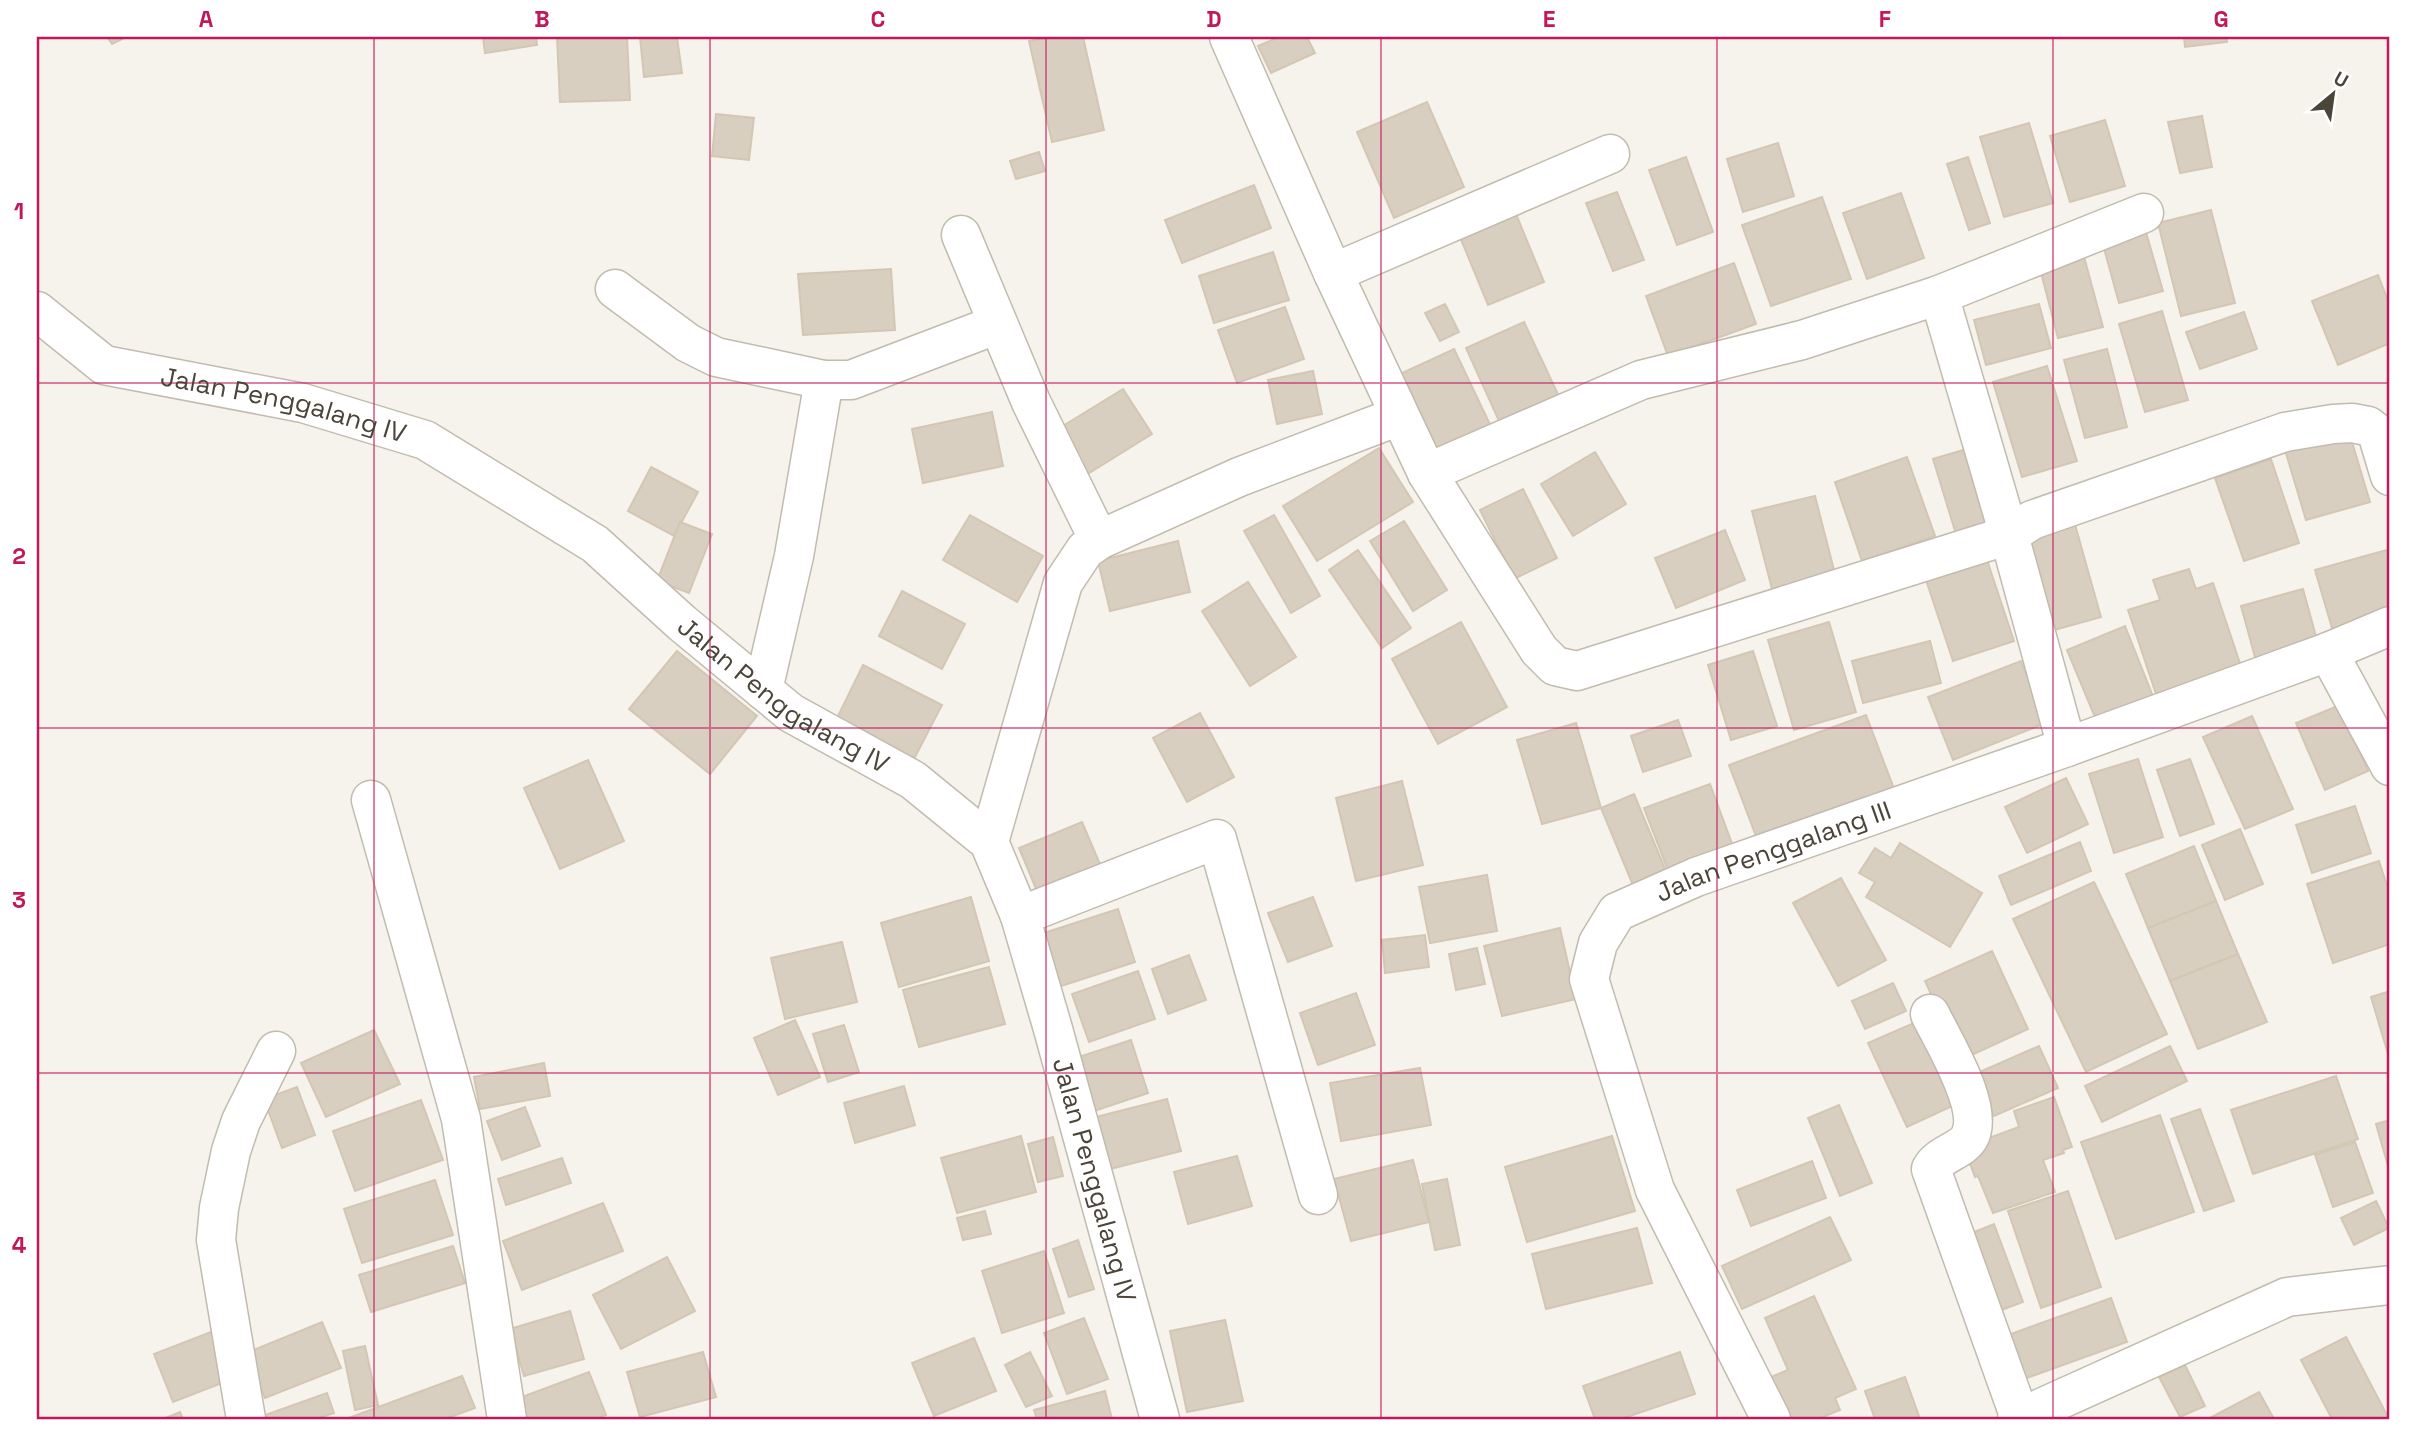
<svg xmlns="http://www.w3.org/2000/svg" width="2427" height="1456" font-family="'Space Grotesk',sans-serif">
<rect width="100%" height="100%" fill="#f6f3ec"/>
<g fill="#d8cfc1" stroke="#d3c7b4" stroke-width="2">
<polygon points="107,37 126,37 112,44"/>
<polygon points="483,37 536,37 537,45 485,53"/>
<polygon points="557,37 627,37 630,100 560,102"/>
<polygon points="640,37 677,37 682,73 644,77"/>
<polygon points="1050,37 1083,37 1104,130 1052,142 1029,41"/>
<polygon points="1279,37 1307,37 1315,53 1271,73 1258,46"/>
<polygon points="2184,37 2226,37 2227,42 2185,47"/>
<polygon points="1427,102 1464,187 1394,218 1357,132"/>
<polygon points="716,114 754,118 749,160 712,156"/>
<polygon points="2202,116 2212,167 2180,173 2168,122"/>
<polygon points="2105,120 2125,186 2070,202 2050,136"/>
<polygon points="2029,123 2053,203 2004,217 1980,137"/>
<polygon points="1778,143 1794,196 1743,212 1727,159"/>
<polygon points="1039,152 1045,171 1016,179 1010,161"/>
<polygon points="1686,157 1713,232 1677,245 1649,170"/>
<polygon points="1968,157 1990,223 1969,230 1947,164"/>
<polygon points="1254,185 1271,228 1182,263 1165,220"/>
<polygon points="1617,192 1644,260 1613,271 1586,203"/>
<polygon points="1901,193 1924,258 1867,279 1843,213"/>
<polygon points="1822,197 1851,279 1771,306 1742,225"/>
<polygon points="2211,210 2235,303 2181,316 2158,223"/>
<polygon points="1516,214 1544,282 1488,305 1460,237"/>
<polygon points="2145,229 2163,291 2119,303 2102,241"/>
<polygon points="1273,252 1289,300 1214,323 1199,276"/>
<polygon points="2083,253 2103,327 2058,338 2039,265"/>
<polygon points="1734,263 1756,324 1668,356 1646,296"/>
<polygon points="891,269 895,330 803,335 798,274"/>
<polygon points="2378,275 2390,306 2390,343 2338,365 2312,301"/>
<polygon points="1445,304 1459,332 1440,341 1425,313"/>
<polygon points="2039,304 2051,348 1986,365 1974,320"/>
<polygon points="1285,307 1304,359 1237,383 1218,330"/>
<polygon points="2162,311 2188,400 2145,412 2119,324"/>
<polygon points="2244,312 2257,349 2200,369 2186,332"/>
<polygon points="1524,322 1563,405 1504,432 1466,348"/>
<polygon points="1454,349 1495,435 1439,460 1398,375"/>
<polygon points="2107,349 2127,427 2085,438 2064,360"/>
<polygon points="2047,366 2077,461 2022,477 1993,382"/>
<polygon points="1313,371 1322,414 1277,424 1268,380"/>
<polygon points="1123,389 1152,434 1081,478 1053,432"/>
<polygon points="992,412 1003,466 923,483 912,429"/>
<polygon points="2349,432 2370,502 2306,520 2285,450"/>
<polygon points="1379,448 1413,502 1317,561 1283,506"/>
<polygon points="1970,448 1994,523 1956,534 1933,459"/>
<polygon points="1595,452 1626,504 1573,536 1541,484"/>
<polygon points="1907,457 1935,536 1862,561 1835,482"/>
<polygon points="2271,459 2299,543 2244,561 2215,478"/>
<polygon points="651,467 698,492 674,536 628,511"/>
<polygon points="1523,489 1557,558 1514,579 1480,510"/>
<polygon points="1815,496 1835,574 1772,589 1752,511"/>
<polygon points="970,515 1043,556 1017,602 943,560"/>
<polygon points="1274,515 1320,596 1291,613 1244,531"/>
<polygon points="1404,521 1447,590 1413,611 1370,541"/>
<polygon points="2074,521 2101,617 2047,632 2021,536"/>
<polygon points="680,522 712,534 689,593 657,581"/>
<polygon points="1725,530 1745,580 1676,608 1655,558"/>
<polygon points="1178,541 1190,592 1110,611 1098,561"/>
<polygon points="2390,549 2390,619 2334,635 2315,570"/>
<polygon points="1358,550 1411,628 1382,648 1329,570"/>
<polygon points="1985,554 2014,641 1953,661 1924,574"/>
<polygon points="2189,569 2196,589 2213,583 2245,678 2160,706 2128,610 2160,600 2153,580"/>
<polygon points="1248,582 1296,657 1250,686 1202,611"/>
<polygon points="2303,589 2320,651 2258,668 2241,606"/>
<polygon points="902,591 965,624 942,669 879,636"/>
<polygon points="1461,622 1507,707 1438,744 1392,659"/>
<polygon points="1829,622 1856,712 1794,730 1768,640"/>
<polygon points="2125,626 2154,699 2097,722 2067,650"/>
<polygon points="1930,641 1941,683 1863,703 1852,661"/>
<polygon points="677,651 757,716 710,774 629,709"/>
<polygon points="1753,651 1777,726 1731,740 1708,665"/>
<polygon points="2021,661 2046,723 1953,760 1928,697"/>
<polygon points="863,665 942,705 914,759 837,718"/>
<polygon points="2340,705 2368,771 2325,790 2296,723"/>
<polygon points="1200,713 1234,777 1187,802 1153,738"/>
<polygon points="1866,715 1896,794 1759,844 1729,765"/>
<polygon points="2252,716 2293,809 2245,829 2203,737"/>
<polygon points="1678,720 1691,756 1643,772 1631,736"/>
<polygon points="1576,723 1601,808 1542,824 1517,740"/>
<polygon points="2138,759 2163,837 2114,853 2089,774"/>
<polygon points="2190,759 2214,824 2180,836 2157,770"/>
<polygon points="588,760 624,841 560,869 524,788"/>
<polygon points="2066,778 2088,824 2027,853 2005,807"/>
<polygon points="1402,781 1423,865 1356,881 1336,798"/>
<polygon points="1710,784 1734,849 1669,873 1644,808"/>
<polygon points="1634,794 1670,881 1637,895 1601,808"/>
<polygon points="2355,806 2371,853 2312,873 2296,825"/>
<polygon points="1082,822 1102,869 1039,896 1019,848"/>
<polygon points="2240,829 2263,884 2225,900 2202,845"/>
<polygon points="2080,842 2091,871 2011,905 1999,876"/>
<polygon points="1900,843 1982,893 1950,947 1866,897 1875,882 1859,873 1875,848 1891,858"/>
<polygon points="2194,846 2216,901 2148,928 2126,874"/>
<polygon points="2379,861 2390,895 2390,944 2333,963 2307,884"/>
<polygon points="1487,875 1497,931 1430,943 1419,887"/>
<polygon points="1841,878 1886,960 1838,986 1793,903"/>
<polygon points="2094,882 2167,1034 2086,1072 2013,919"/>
<polygon points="971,897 989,961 899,987 881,923"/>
<polygon points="1313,897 1332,946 1288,962 1268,913"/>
<polygon points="2216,901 2238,954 2170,981 2148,928"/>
<polygon points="1118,909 1135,962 1055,988 1038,935"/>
<polygon points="1560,928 1576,999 1502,1016 1484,946"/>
<polygon points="1425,935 1429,967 1385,973 1382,940"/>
<polygon points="842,942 857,1002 785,1019 771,958"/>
<polygon points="1477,948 1485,984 1456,990 1449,954"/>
<polygon points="1992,951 2028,1029 1961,1060 1925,981"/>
<polygon points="2238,954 2267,1022 2198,1049 2170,981"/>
<polygon points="1189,955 1206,1000 1168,1014 1152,969"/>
<polygon points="989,967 1005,1024 919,1047 903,990"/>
<polygon points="1138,971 1155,1019 1089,1042 1072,994"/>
<polygon points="1893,983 1906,1011 1865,1029 1852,1001"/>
<polygon points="2390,991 2390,1054 2388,1054 2371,997"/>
<polygon points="1356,993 1375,1045 1318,1065 1300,1013"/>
<polygon points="1923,1019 1961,1102 1907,1127 1868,1043"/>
<polygon points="795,1020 820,1077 778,1095 754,1038"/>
<polygon points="844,1025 859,1072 828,1082 813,1034"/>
<polygon points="374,1030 400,1084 326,1117 301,1063"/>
<polygon points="1131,1040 1148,1093 1091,1112 1073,1059"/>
<polygon points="2039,1046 2058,1088 1994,1116 1975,1074"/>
<polygon points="2170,1046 2187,1081 2102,1122 2085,1086"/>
<polygon points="544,1063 550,1096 480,1109 474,1077"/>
<polygon points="1420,1068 1431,1125 1341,1141 1330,1083"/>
<polygon points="2336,1076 2358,1139 2253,1174 2231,1110"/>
<polygon points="904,1086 915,1125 855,1143 844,1103"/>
<polygon points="297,1087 315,1135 282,1148 264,1099"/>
<polygon points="2054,1097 2072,1147 2063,1150 2064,1153 2043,1160 2055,1192 1993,1213 1978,1176 1975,1177 1964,1147 2019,1127 2014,1111"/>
<polygon points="1167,1099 1181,1151 1110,1169 1096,1117"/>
<polygon points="421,1100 443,1160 355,1191 333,1131"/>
<polygon points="1839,1105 1872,1183 1840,1196 1808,1118"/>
<polygon points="525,1107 540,1146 502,1160 487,1121"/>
<polygon points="2200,1109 2234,1201 2204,1211 2171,1119"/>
<polygon points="2160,1115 2194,1212 2116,1239 2081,1142"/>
<polygon points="2390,1120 2390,1173 2376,1124"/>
<polygon points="1021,1136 1036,1192 957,1213 941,1158"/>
<polygon points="1612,1136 1635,1211 1527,1242 1505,1167"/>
<polygon points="1053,1137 1063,1176 1038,1182 1028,1144"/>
<polygon points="2355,1142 2373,1193 2333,1207 2315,1155"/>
<polygon points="1237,1156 1252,1206 1188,1224 1174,1172"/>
<polygon points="562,1158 571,1183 506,1205 498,1179"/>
<polygon points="1413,1160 1429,1222 1351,1241 1334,1179"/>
<polygon points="1812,1161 1826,1198 1751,1226 1737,1190"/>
<polygon points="1447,1179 1460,1245 1435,1250 1422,1184"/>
<polygon points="435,1180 453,1235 362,1263 344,1209"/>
<polygon points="2068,1191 2101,1287 2041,1308 2008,1211"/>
<polygon points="2376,1201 2389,1228 2354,1245 2341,1218"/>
<polygon points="603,1203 623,1251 522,1290 503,1241"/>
<polygon points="985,1211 991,1234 963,1240 957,1218"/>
<polygon points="1830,1217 1851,1260 1742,1309 1722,1266"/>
<polygon points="1994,1224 2023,1302 1999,1311 1969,1234"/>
<polygon points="1637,1228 1652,1283 1546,1309 1532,1254"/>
<polygon points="1078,1240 1094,1289 1069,1297 1053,1249"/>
<polygon points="453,1246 465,1283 371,1312 359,1275"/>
<polygon points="1044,1251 1064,1313 1002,1333 982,1271"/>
<polygon points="667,1257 695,1311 621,1349 593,1295"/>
<polygon points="1814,1296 1856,1389 1835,1398 1840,1410 1818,1419 1776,1419 1759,1382 1788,1370 1765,1318"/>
<polygon points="2111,1298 2127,1342 2024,1379 2008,1335"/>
<polygon points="570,1311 584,1359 524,1376 510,1329"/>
<polygon points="1084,1318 1108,1379 1067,1394 1044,1333"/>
<polygon points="1225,1320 1243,1401 1187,1412 1170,1331"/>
<polygon points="322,1322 341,1368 265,1398 246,1353"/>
<polygon points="216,1330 235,1378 173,1402 154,1354"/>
<polygon points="2346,1337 2389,1419 2332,1419 2301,1360"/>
<polygon points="974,1338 996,1391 934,1416 912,1363"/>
<polygon points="365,1346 378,1405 355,1410 343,1351"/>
<polygon points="703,1352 716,1397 640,1417 627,1372"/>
<polygon points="1030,1352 1052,1396 1026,1407 1005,1365"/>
<polygon points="1680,1352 1695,1394 1621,1419 1595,1419 1583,1386"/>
<polygon points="2185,1365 2205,1406 2180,1417 2159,1377"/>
<polygon points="589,1372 606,1415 595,1419 527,1419 519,1398"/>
<polygon points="462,1376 475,1408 445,1419 346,1419"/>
<polygon points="1905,1377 1920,1419 1875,1419 1865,1391"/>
<polygon points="1105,1391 1112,1419 1037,1419 1034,1410"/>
<polygon points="2259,1392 2274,1419 2208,1419"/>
<polygon points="327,1393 334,1413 315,1419 254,1419"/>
<polygon points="180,1412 183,1419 163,1419"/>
</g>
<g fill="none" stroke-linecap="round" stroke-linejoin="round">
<defs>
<g id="minor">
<polyline points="1229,37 1333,273 1427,473 1539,650 1555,666 1577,671 2009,535 2032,520 2285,432 2333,424 2352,423 2368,426 2377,433 2390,476"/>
<polyline points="961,235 1031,402 1099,540"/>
<polyline points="1333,273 1610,154"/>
<polyline points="615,289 688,343 716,357 824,380 851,380 998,324"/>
<path id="s1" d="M37 311 104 365 303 403 425 440 595 544 682 623 791 713 913 780 989 842 1020 916 1053 1029 1160 1419"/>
<polyline points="1427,473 1641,380 1802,340 1939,295"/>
<polyline points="2328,652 2390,766"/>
<polyline points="763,690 794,556 824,380"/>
<polyline points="2067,747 2009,535 1939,295 2144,213"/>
<polyline points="371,800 461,1119 507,1419"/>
<polyline points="989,842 1063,583 1085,550 1099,540 1239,477 1399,416"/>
<polyline points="1020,916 1217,839 1318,1195"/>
<path d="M1930 1014C1943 1041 1986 1109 1969 1138 1961 1151 1939 1154 1931 1169L2020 1418"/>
<polyline points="246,1419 216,1240 219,1208 231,1151 241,1121 276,1051"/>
<path id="s2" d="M1771 1419 1655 1190 1589 979 1598 943 1617 912 1696 877 2067 747 2328 652 2390 626"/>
<polyline points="2017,1419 2287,1297 2390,1285"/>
</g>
</defs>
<use href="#minor" stroke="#c2bbae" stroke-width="41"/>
<use href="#minor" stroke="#fff" stroke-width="38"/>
</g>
<path fill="none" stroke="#c2185b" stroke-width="2" stroke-opacity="0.55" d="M374 37V1419M710 37V1419M1046 37V1419M1381 37V1419M1717 37V1419M2053 37V1419M37 383H2390M37 728H2390M37 1073H2390"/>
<g text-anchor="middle" stroke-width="5" stroke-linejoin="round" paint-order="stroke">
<g font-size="26" fill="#4b4439" stroke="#fff">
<text dy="9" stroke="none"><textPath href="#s1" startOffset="270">Jalan Penggalang IV</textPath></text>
<text dy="9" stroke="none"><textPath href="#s1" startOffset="858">Jalan Penggalang IV</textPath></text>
<text dy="9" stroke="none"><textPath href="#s2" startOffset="719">Jalan Penggalang III</textPath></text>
<text dy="9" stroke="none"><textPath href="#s1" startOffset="1466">Jalan Penggalang IV</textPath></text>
</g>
</g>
<rect width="2427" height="1456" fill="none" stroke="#ffffff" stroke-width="77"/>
<g transform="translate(2333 94) rotate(29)" stroke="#ffffff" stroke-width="5" paint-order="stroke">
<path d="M0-5L12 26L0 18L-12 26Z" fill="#4b4439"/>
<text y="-10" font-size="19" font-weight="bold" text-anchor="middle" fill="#4b4439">U</text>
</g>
<rect x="38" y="38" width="2350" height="1380" fill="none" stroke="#c2185b" stroke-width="2.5"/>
<g font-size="23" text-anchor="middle" font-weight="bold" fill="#c2185b">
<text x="206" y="27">A</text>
<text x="542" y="27">B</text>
<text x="878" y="27">C</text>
<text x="1214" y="27">D</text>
<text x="1549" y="27">E</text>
<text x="1885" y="27">F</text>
<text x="2221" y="27">G</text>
<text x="19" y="219">1</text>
<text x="19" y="564">2</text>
<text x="19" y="908">3</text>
<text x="19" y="1253">4</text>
</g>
</svg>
